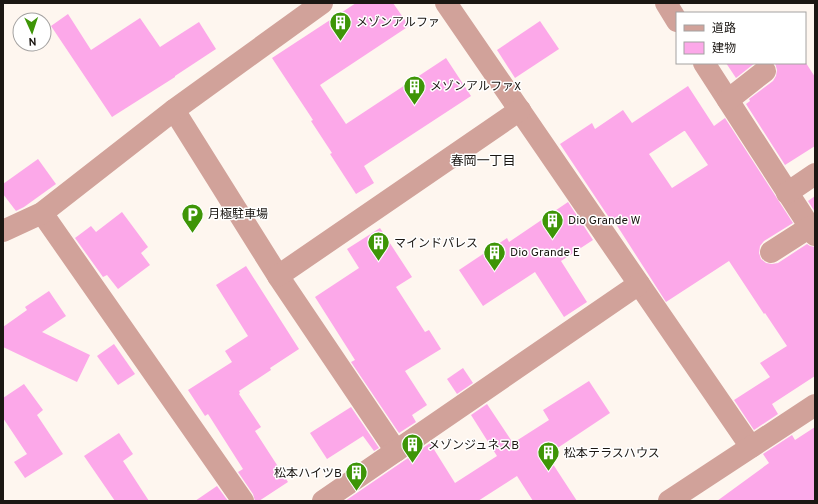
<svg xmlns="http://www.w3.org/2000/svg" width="818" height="504" font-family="Overpass,'Noto Sans JP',sans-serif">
<rect width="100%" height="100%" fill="#fef6ef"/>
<g fill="#fca8e9" fill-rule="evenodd">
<polygon points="356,3 393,3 409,26 320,85 346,124 446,58 471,96 364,166 374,183 356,194 330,154 332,153 311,121 313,120 272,58"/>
<polygon points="68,14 91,50 140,18 160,47 199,22 216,49 175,76 175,77 112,117 51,26"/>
<polygon points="540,21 559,49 515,78 497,50"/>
<polygon points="726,63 755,63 736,78"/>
<polygon points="775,63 806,63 815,77 815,146 785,165 746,104 750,101 749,99 773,81 776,76 777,70"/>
<path d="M688 86 714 126 725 118 793 223 764 241 760 246 759 253 761 259 766 263 772 264 778 263 807 244 810 246 815 247V376L772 404 778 414 754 430 734 400 770 377 760 363 787 346 765 313 764 314 729 261 666 302 616 224 614 225 560 144 592 123 595 129 623 110 632 123ZM684 131H685L708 165 672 188 649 154Z"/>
<polygon points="38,159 56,184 24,207 16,211 3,194 3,184"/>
<polygon points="815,196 815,212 808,201"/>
<polygon points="568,202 593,240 561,261 587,302 564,317 535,272 483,306 459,270 507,238 509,242"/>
<polygon points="122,212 148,247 141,253 150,265 118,289 107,275 103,277 75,238 91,226 96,232"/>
<polygon points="380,228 412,277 396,287 425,332 429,330 441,349 405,371 427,405 412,415 416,422 399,433 351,362 355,360 315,297 359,268 347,249"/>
<polygon points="246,266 299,349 270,368 271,370 239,391 240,393 239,394 261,427 255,431 288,482 259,501 255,501 253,494 238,472 243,469 208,414 205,416 188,390 232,362 225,351 248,336 216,285"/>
<polygon points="49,291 66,316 42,332 90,355 77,382 3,347 3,327 27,310 25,307"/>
<polygon points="114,344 135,374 118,385 97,356"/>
<polygon points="463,368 473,383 457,394 447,379"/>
<polygon points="589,381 610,413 547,455 577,501 533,501 517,476 478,501 345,501 430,443 455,483 497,456 471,415 487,404 513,443 549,420 543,410"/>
<polygon points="24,384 43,410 37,415 63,454 25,478 14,462 27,454 3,418 3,398"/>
<polygon points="351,407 379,448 374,451 363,436 327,459 310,433"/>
<polygon points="815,427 815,501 717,501 769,463 763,454 792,435 795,440"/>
<polygon points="119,433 133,454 123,461 149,501 115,501 84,456"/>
<polygon points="217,486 228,501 195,501"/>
</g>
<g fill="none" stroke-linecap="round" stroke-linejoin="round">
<g stroke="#d1a29a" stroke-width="22">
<polyline points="446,3 751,447"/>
<polyline points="666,3 677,21"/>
<polyline points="704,63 815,235"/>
<polyline points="728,100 765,71"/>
<polyline points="174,110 278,276 396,451"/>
<polyline points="787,193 815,174"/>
<polyline points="42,213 243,501"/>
<polyline points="3,231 42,213 174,110 322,3"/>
<polyline points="771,252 810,227"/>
<polyline points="278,276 520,110"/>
<polyline points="323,501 639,284"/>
<polyline points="669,501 815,405"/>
</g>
</g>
<defs>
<symbol id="building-pin" viewBox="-11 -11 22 30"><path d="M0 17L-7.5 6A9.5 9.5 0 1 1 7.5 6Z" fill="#3e9507" stroke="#fff"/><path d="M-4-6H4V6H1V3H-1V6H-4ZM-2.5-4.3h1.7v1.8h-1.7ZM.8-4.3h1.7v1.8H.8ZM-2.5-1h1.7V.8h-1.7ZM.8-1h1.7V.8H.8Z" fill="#fff"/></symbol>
<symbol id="parking-pin" viewBox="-11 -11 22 30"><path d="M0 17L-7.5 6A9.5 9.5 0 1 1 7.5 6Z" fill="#3e9507" stroke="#fff"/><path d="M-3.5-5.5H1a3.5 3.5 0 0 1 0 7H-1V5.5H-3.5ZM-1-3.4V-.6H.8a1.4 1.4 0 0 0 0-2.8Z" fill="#fff"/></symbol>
</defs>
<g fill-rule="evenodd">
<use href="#building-pin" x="328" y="10" width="25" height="34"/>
<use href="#building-pin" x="402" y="74" width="25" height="34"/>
<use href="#parking-pin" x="180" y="202" width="25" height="34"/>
<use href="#building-pin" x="540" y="208" width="25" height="34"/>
<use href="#building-pin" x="366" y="230" width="25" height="34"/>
<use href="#building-pin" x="482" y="240" width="25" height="34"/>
<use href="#building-pin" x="400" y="432" width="25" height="34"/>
<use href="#building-pin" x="536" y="440" width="25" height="34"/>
<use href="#building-pin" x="344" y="460" width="25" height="34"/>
</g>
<g text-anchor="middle" stroke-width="3" stroke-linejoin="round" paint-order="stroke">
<g font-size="12" fill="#1b1713" stroke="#fff" text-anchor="start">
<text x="356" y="26">メゾンアルファ</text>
<text x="430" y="90">メゾンアルファX</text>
<text x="208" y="218">月極駐車場</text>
<text x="568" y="224">Dio Grande W</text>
<text x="394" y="247">マインドパレス</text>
<text x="510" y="256">Dio Grande E</text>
<text x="428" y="449">メゾンジュネスB</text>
<text x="564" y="457">松本テラスハウス</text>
<text x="342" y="477" text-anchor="end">松本ハイツB</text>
</g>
<g font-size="13" fill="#1b1713" stroke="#fff">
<text x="483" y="165">春岡一丁目</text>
</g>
</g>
<rect width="818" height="504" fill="none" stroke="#1b1713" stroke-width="8"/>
<rect x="676" y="12" width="130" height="52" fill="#ffffff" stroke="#a4a2a1"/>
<rect x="684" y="25" width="20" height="6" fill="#d1a29a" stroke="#a4a2a1"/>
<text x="712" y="32" font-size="12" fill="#1b1713">道路</text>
<rect x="684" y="42" width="20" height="12" fill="#fca8e9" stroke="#a4a2a1"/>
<text x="712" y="52" font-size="12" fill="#1b1713">建物</text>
<g transform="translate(32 32) rotate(177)"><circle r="19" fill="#ffffff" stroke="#a4a2a1"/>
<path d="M0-3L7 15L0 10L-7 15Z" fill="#3e9507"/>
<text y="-6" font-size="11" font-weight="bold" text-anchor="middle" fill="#1b1713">N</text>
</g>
</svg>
